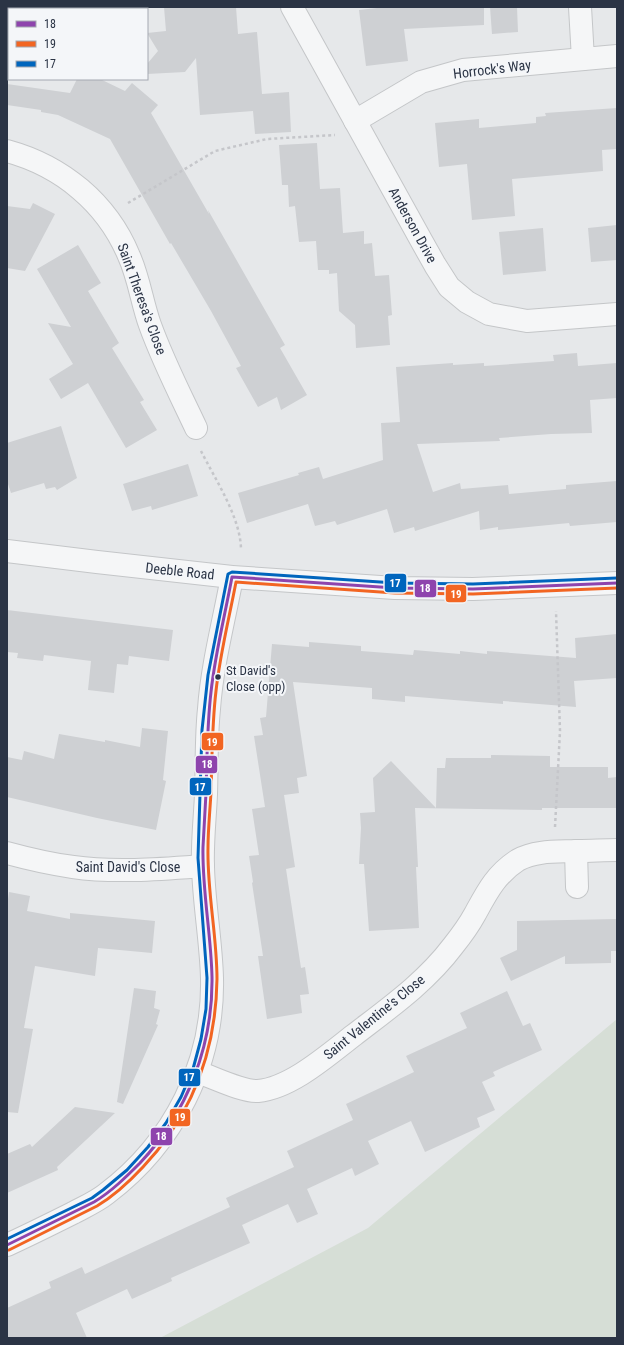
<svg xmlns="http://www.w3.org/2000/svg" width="624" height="1345" font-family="'Roboto Condensed',sans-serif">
<rect width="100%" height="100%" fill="#e6e8ea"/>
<polygon fill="#d6ded6" points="617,1019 617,1338 160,1338 368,1228"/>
<g fill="#ced0d3">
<polygon points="164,7 236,7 238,34 257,32 262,94 289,92 291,132 255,134 253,111 200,115 196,58 185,72 147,74 147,64 158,51 147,33 166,31"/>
<polygon points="386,7 484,7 484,25 404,29 408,61 366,66 359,10"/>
<polygon points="490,7 517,7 518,32 492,34"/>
<polygon points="77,79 100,79 125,91 132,83 158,105 151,113 209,214 208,210 285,345 280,348 307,395 281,410 277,397 258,407 236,368 241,366 211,311 171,243 170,244 110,139 58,115 41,112 41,110 7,105 7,84 70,93"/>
<polygon points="617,108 617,149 602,150 603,171 512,179 515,216 472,220 467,164 439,167 435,123 479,119 479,128 536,123 536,117 546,116 545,113"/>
<polygon points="317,143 320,189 340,188 343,233 364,231 364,244 372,243 375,276 389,275 392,315 388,316 390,345 356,348 355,325 339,311 337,273 329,274 329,270 318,270 316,241 299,242 295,206 289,207 288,185 282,185 279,145"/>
<polygon points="33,203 55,214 25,271 7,268 7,206 30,209"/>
<polygon points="617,225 617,260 591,262 588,228"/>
<polygon points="543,228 546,271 503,275 499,232"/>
<polygon points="78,245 101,283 88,291 119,343 112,348 144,400 140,402 157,430 126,448 88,383 61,399 49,379 73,364 48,323 71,327 37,269"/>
<polygon points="577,353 578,366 617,363 617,398 590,400 592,433 551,434 499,438 500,441 417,444 433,492 460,483 461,489 508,485 509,494 566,489 566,485 617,481 617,522 570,526 569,523 498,530 498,527 480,530 479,511 415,531 414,527 394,533 387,509 337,525 335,521 315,526 308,504 247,523 238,493 299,475 298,473 319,467 323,479 383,460 381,423 400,422 396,367 453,363 453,365 484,363 484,366 554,361 553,355"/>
<polygon points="61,426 77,478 57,490 55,487 46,489 44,483 11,493 7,481 7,443"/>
<polygon points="188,464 198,496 152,510 151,506 132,511 123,484"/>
<polygon points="7,610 173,630 169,661 129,656 128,665 117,664 114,693 88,690 91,661 44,655 43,661 17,658 18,653 7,652"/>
<polygon points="617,634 617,678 574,681 576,707 503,701 503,704 405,696 405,702 372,699 372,688 293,682 307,776 297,778 299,793 284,795 295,867 286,869 301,968 305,967 309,994 300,995 302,1013 267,1019 258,956 263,956 252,883 253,882 249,856 259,855 252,809 265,807 254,736 263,735 260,718 266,717 272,644 309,647 309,642 361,646 361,651 413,655 414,650 460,654 460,651 487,654 487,651 576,658 575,638"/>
<polygon points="142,728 168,731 163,780 166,781 156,830 97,818 7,797 7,757 22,760 24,751 54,759 59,734 105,742 105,740 140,747"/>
<polygon points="491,755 550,756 550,767 608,767 608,778 617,777 617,808 542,808 542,810 415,808 418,867 416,867 419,928 369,931 364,864 359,864 361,828 360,813 375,812 373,778 391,761 436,808 437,768 445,768 446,758 491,758"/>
<polygon points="9,892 30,896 27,911 70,919 70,913 155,921 152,953 98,948 95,976 35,966 24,1028 33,1029 18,1113 7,1112 7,906"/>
<polygon points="617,919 617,951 611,951 611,963 565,964 565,956 511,981 500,958 517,950 517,921"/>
<polygon points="134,988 156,991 154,1008 160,1010 156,1024 158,1025 123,1104 117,1102"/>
<polygon points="507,991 523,1026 530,1023 542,1050 493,1072 495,1076 482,1082 495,1110 477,1118 480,1127 425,1152 411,1121 368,1141 379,1164 355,1176 352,1168 307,1189 318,1214 297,1223 288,1204 242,1225 250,1243 171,1278 172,1281 132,1299 127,1289 76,1313 87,1338 7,1338 7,1308 51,1288 49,1282 82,1267 85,1274 230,1207 226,1198 294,1167 287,1151 353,1120 346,1104 414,1072 406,1056 467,1028 460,1013"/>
<polygon points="75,1107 115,1113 57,1167 58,1170 7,1193 7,1154 30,1144 32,1147"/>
</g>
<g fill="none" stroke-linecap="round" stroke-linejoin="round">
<defs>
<g id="minor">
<polyline points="292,7 421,240 435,265 449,287 467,302 489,314 527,321 617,314"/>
<polyline points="580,7 583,59"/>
<polyline points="355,121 421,82 463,70 617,56"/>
<path d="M7 151C62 166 107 203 129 256 139 278 142 303 150 325 163 361 180 394 196 428"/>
<polyline points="576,851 577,887"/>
<path d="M7 853C29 859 51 864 73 867 114 873 162 869 203 866"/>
<path d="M197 1072C213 1077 242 1092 258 1091 291 1088 328 1055 354 1035 389 1008 426 982 453 946 461 936 469 925 475 914 487 892 496 874 518 860 536 850 558 852 578 851 591 851 604 850 617 850"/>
<path d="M7 1245C29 1235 51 1224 73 1213 84 1207 96 1202 106 1194 174 1143 214 1063 212 978 211 941 204 904 203 867 202 843 205 818 206 794 207 766 206 737 209 709 212 665 224 621 232 577"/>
</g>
<polyline id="tertiary" points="7,551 97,562 232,577 395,588 473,589 617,583"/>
</defs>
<use href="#minor" stroke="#c4c6c8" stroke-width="24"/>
<use href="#tertiary" stroke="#c4c6c8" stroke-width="24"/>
<g stroke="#c5c6ca" stroke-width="2.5" stroke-dasharray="3 3" stroke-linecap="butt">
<polyline points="128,203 215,151 267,139 335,135"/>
<path d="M201 451C215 479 241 518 241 550"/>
<polyline points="555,827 560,731 556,611"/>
</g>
<use href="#minor" stroke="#f5f6f7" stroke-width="22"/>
<use href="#tertiary" stroke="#f5f6f7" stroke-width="22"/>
<defs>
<path id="bus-1" d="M7 1245 94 1202C111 1192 126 1177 140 1163 187 1113 213 1046 212 977 211 933 202 890 203 847 204 829 205 811 206 793 207 759 207 726 211 692 215 654 225 615 232 577L395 588 473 589 617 583"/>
<path id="bus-2" d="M9 1250 97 1206C114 1196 129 1182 143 1167 192 1115 216 1051 217 979 217 935 207 892 208 848 208 829 210 811 211 792 212 758 212 724 216 691 220 654 229 619 236 582L395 593 473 594 617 588"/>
<polyline id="bus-3" points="7,1239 92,1198 103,1190 127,1170 148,1147 166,1123 181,1097 193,1069 201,1039 206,1009 207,978 198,858 202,730 208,675 228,574 232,572 395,583 473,584 617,578"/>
</defs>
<use href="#bus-1" stroke="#f4f6f9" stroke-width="6"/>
<use href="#bus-2" stroke="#f4f6f9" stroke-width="6"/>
<use href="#bus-3" stroke="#f4f6f9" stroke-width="6"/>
<use href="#bus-1" stroke="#8e44ad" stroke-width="3"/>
<use href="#bus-2" stroke="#f26522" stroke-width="3"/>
<use href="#bus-3" stroke="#0065bd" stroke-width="3"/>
</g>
<circle fill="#2b3445" stroke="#f4f6f9" stroke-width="1.5" cx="218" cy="677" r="3.5"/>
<g text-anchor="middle" stroke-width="4" stroke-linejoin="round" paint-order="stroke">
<g font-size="13" fill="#2b3445" stroke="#f4f6f9" text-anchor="start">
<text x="226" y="675">St David's<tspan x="226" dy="16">Close (opp)</tspan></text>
</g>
<g font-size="14" fill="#2b3445" stroke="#f4f6f9">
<text transform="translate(492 69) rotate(-7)" y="5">Horrock's Way</text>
<text transform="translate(413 225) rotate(61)" y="5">Anderson Drive</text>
<text transform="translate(142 299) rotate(70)" y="5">Saint Theresa's Close</text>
<text transform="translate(180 571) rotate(6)" y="5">Deeble Road</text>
<text x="128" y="872">Saint David's Close</text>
<text transform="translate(374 1017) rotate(-39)" y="5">Saint Valentine's Close</text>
</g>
</g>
<g stroke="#f4f6f9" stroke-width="1.5">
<rect x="384" y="573" width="23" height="20" rx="4" fill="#0065bd"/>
<rect x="414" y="579" width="23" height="19" rx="4" fill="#8e44ad"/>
<rect x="445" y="584" width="22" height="19" rx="4" fill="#f26522"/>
<rect x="201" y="732" width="23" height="19" rx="4" fill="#f26522"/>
<rect x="195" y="755" width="23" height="19" rx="4" fill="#8e44ad"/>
<rect x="189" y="777" width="23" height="19" rx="4" fill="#0065bd"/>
<rect x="178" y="1068" width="23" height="19" rx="4" fill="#0065bd"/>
<rect x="169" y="1108" width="22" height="19" rx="4" fill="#f26522"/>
<rect x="150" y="1127" width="23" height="19" rx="4" fill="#8e44ad"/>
</g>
<g font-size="11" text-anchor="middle" font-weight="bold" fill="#fff">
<text x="395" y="587">17</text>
<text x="425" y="592">18</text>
<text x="456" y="598">19</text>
<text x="212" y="746">19</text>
<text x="207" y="768">18</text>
<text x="200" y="791">17</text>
<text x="189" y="1081">17</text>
<text x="180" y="1121">19</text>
<text x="161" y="1140">18</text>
</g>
<rect width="624" height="1345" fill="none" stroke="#2b3445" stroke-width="16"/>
<rect x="8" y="8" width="140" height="72" fill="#f4f6f9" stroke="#a4a8b1"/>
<rect x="16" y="21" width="20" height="6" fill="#8e44ad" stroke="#a4a8b1"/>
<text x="44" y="28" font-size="12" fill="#2b3445">18</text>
<rect x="16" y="41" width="20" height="6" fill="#f26522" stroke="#a4a8b1"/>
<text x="44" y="48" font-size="12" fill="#2b3445">19</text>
<rect x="16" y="61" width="20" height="6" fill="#0065bd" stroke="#a4a8b1"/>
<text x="44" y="68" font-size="12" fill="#2b3445">17</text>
</svg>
